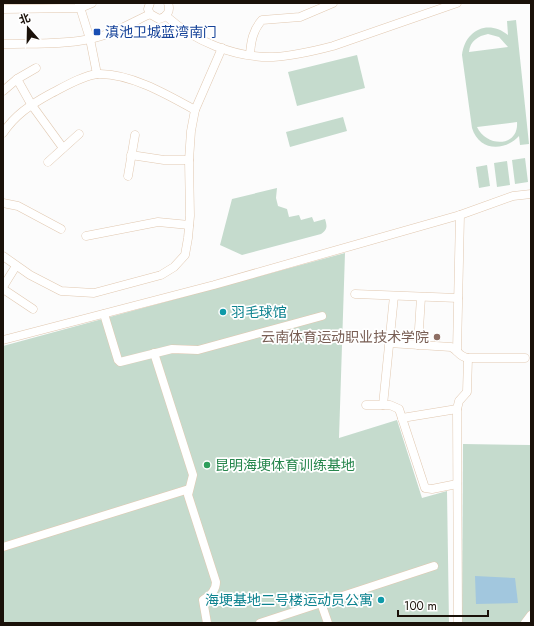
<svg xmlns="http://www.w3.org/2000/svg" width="534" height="626" font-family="Jost,'Noto Sans SC',sans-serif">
<rect width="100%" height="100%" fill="#fcfcfc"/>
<g fill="#c5dbcd" fill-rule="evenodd">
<path d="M516 20 529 144 520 145 519 136C504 152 479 151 472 128L462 55C465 30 488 19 508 35L507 21ZM488 34 499 37 508 47 469 52C470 41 478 36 488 34ZM517 122C519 147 487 148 477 127Z"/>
<polygon points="357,55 365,88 297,106 288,72"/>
<polygon points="343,117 347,131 290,147 286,132"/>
<polygon points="525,158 528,182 515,184 512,160"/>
<polygon points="507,161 510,185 497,187 494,163"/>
<polygon points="487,165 490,186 479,188 476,167"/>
<path d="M277 188 276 198 278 206 287 209 289 217 299 215 301 220 312 217 314 222 325 219C327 226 328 229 321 234L242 255 220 245 232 199Z"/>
<polygon points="345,253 339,438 397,420 422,498 447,491 449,623 3,623 3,346"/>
<polygon points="463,444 531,445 531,623 462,623"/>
</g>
<polygon fill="#a2c7de" points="475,576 515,578 518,603 476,604"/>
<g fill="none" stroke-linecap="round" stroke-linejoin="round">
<defs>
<g id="minor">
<path d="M150 3 148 9 150 14 159 19C167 17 171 11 168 3"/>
<polyline points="79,4 90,39 97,74"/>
<polyline points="3,9 80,8 92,3"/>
<path d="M166 16C194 41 235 58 273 57 293 56 314 51 333 46L457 3"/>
<path d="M3 44C31 43 62 45 90 39 111 35 131 23 150 14"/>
<path d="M250 54C251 41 253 30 262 20L300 17 333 3"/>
<polyline points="17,79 31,104 63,148"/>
<polyline points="3,91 17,79 36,68"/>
<polyline points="195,110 222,48"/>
<path d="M3 133C15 115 30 105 50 94 62 88 83 75 98 74 130 73 168 95 195 110L191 131 189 160 190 216 188 238 185 255 174 267 161 275 94 293 61 291 30 275 3 256"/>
<polyline points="131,155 164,160 189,160"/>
<polyline points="48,162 79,134"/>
<polyline points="128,176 135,135"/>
<polyline points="3,203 18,206 61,229"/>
<polyline points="86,236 158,222 189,225"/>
<polyline points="3,287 16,266"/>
<polyline points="3,289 33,309"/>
<polyline points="355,294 458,298"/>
<polyline points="104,314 118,360 120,362 172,349 198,350 322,316"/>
<polyline points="3,340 214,285 460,215 513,196 531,194"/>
<path d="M389 343 451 347C458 350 459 357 468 358H525"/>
<polyline points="418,345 421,297"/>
<polyline points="457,351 460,215"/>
<path d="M154 353 193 475 188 495 216 582C216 590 210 596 203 600L207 623"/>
<polyline points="366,405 390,405 399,409 425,488 432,489 457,484"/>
<polyline points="383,405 394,296"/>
<polyline points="402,418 457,409"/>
<polyline points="3,547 189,489"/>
<polyline points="321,603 328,623"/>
<polyline points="260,623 434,566"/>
<polyline points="458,623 457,409 459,401 467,392 468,358"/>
<polyline points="525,623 531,615"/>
</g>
</defs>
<use href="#minor" stroke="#e1c8b0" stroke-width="9"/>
<use href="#minor" stroke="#fff" stroke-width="8"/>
</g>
<rect fill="#1a4fb4" stroke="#fff" stroke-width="1.5" x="93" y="28" width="8" height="8" rx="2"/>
<g fill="#0f9aa8" stroke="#fff" stroke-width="1.5">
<circle cx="223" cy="312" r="4"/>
<circle cx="381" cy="600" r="4"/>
</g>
<circle fill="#8d6e63" stroke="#fff" stroke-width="1.5" cx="437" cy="337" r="4"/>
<circle fill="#2e9e5b" stroke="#fff" stroke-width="1.5" cx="207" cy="465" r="4"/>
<g text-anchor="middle" stroke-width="3.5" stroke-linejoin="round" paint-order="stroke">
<g font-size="14" fill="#164399" stroke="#fff" text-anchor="start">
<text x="105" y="37">滇池卫城蓝湾南门</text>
</g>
<g font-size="14" fill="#0d838f" stroke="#fff" text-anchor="start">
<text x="231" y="317">羽毛球馆</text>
<text x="373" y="605" text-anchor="end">海埂基地二号楼运动员公寓</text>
</g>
<g font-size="14" fill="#785e54" stroke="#fff" text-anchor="end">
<text x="429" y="342">云南体育运动职业技术学院</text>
</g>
<g font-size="14" fill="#27864d" stroke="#fff" text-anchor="start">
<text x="215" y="470">昆明海埂体育训练基地</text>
</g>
</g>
<rect width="534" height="626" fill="none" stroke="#1a1109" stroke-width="8"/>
<g transform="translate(28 28) rotate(340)" stroke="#ffffff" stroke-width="3" paint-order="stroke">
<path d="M0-3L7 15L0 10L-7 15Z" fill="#1a1109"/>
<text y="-6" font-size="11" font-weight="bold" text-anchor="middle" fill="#1a1109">北</text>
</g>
<path d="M398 610v6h90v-6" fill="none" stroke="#1a1109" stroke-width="2"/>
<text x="404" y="610" font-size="12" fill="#1a1109" stroke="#ffffff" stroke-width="3" paint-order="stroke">100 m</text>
</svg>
